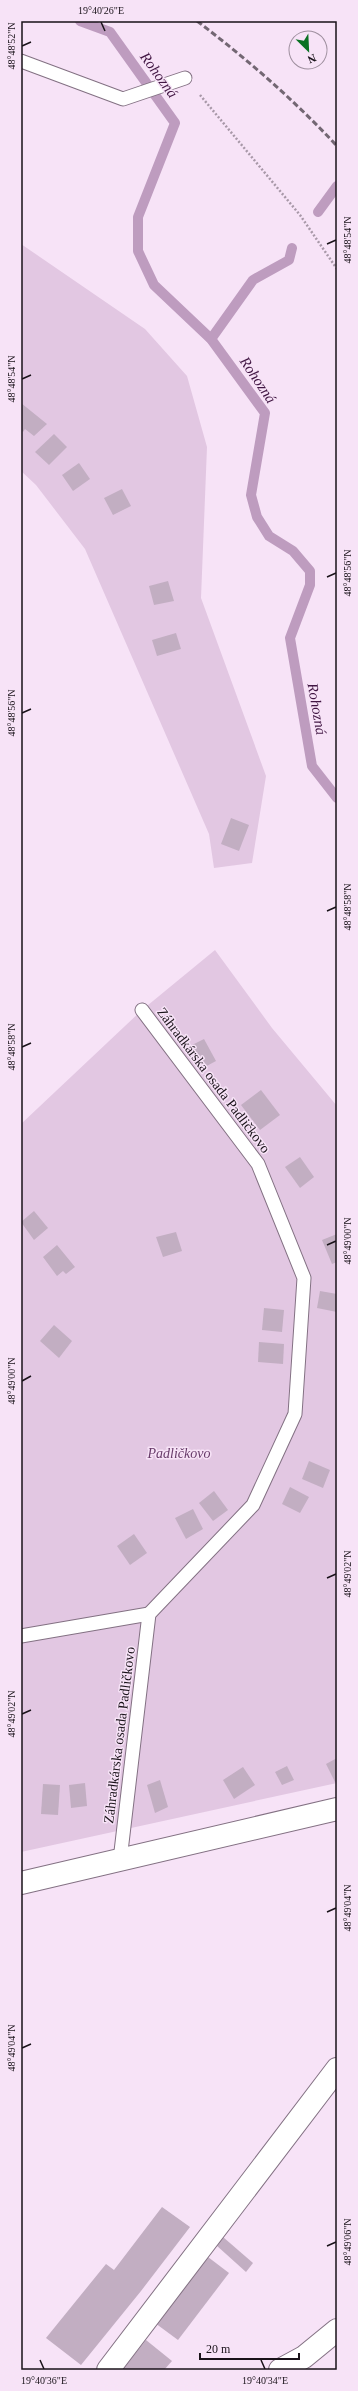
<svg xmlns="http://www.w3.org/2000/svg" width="358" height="2391" font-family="'Times New Roman',serif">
<rect width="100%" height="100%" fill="#f7e3f7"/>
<g fill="#e2c7e2">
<polygon points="21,244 145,329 187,376 207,447 201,598 266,776 252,863 214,868 209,834 85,549 36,485 21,471"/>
<polygon points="215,950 272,1028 337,1106 337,1783 21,1852 21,1124 142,1010"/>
</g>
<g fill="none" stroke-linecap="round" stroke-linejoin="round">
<g stroke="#be9cbf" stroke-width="10">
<polyline points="80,21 110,32 175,123 138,217 138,251 154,285 211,339 265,413 251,495 257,517 269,536 293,551 310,571 310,585 290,638 312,766 337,798"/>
<polyline points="318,212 337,186"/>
<polyline points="211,339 253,280 289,260 292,248"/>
</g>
</g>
<g fill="#c2aec2">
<polygon points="21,403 47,424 34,436 25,429 23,432 21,430"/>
<polygon points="54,434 67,447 49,465 35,452"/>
<polygon points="79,463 90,479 73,491 62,475"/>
<polygon points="122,489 131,506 113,515 104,498"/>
<polygon points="168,581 174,601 154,605 149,586"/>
<polygon points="176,633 181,649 157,656 152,640"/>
<polygon points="231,818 249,825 239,851 221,844"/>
<polygon points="204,1039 216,1061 201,1069 188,1047"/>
<polygon points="261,1090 280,1115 260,1130 241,1105"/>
<polygon points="300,1157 314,1177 300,1188 285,1167"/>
<polygon points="34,1211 48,1228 34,1240 21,1222"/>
<polygon points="176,1232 182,1251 163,1257 156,1237"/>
<polygon points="337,1234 337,1262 332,1264 322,1240"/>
<polygon points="57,1245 75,1267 66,1274 63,1271 57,1276 43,1257"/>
<polygon points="320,1291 337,1294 337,1312 317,1308"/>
<polygon points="264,1308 284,1310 282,1332 262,1330"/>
<polygon points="54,1325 72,1341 59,1358 40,1341"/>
<polygon points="259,1342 284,1344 283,1364 258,1362"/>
<polygon points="309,1461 330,1470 323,1488 302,1479"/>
<polygon points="290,1487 309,1497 300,1513 282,1504"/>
<polygon points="214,1491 228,1510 213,1521 199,1503"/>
<polygon points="193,1509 203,1529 186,1539 175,1518"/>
<polygon points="134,1534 147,1553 130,1565 117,1546"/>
<polygon points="337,1758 337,1781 335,1782 326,1764"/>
<polygon points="287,1766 294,1780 282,1785 275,1772"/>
<polygon points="243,1767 255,1785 234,1799 223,1780"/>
<polygon points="160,1780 168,1807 155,1813 147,1785"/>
<polygon points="85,1783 87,1806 71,1808 69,1785"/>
<polygon points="43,1784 60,1785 58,1815 41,1814"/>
<polygon points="162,2207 190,2227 141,2291 81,2365 46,2338 106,2264 114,2270"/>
<polygon points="223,2237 253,2263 246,2272 216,2245"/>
<polygon points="208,2257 229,2273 178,2340 155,2323"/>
<polygon points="146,2340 172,2361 164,2370 122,2370"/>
</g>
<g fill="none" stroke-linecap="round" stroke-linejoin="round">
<defs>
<g id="lane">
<polyline points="21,61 123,99 185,78"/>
<polyline points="21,1636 149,1614"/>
<polyline points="120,1860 149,1614 253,1505 295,1414 304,1278 258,1164 142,1010"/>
</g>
<g id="street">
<polyline points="21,1883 337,1809"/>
<polyline points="108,2370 337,2069"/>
<polyline points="280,2370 304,2357 337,2330"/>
</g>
</defs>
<use href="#lane" stroke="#837183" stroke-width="15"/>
<use href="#street" stroke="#837183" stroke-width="24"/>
<polyline stroke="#a898a8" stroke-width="2.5" stroke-dasharray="2 2" stroke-linecap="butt" points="200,95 300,215 337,269"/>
<use href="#lane" stroke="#fff" stroke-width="13"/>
<use href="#street" stroke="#fff" stroke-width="22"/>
<path stroke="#736773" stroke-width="3" stroke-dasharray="6 3" stroke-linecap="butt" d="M197 21C247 59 294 100 337 146"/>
</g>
<path fill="none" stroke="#191219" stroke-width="1.5" d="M101 22 105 31M22 46 31 42M327 244 336 240M22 379 31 375M327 577 336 573M22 713 31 709M327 911 336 907M22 1047 31 1043M327 1245 336 1241M22 1381 31 1376M327 1578 336 1574M22 1714 31 1710M327 1912 336 1908M22 2048 31 2044M327 2246 336 2242M40 2360 44 2369M261 2360 265 2369"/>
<g text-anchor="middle" stroke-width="3" stroke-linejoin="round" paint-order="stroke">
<g font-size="14" fill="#191219" stroke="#f7e3f7">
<text transform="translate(214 1080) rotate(53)" y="5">Záhradkárska osada Padličkovo</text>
<text transform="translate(119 1735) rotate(-83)" y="5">Záhradkárska osada Padličkovo</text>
</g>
<g font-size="14" font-style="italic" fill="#683b6a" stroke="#f7e3f7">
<text x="179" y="1458">Padličkovo</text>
</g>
<g font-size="15" font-style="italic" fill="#411643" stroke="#f7e3f7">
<text transform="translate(159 75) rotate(54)" y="5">Rohozná</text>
<text transform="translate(258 380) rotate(56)" y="5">Rohozná</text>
<text transform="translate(317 709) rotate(80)" y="5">Rohozná</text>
</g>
</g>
<rect width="358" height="2391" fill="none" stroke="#f7e3f7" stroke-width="44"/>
<g transform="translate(308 50) rotate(156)"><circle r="19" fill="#f7e3f7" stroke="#9e8f9e"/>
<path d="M0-3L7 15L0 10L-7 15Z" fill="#0a7223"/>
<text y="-6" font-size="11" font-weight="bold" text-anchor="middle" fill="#191219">N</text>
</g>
<path d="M200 2353v6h99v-6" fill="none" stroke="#191219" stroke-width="2"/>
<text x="206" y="2353" font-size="12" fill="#191219" stroke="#f7e3f7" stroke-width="3" paint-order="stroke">20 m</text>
<rect x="22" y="22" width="314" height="2347" fill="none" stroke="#191219" stroke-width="1.5"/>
<g font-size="10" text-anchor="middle" fill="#191219">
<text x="101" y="14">19°40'26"E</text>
<text transform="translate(11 46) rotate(-90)" y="4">48°48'52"N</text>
<text transform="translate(347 240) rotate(-90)" y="4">48°48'54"N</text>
<text transform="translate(11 379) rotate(-90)" y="4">48°48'54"N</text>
<text transform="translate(347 573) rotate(-90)" y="4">48°48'56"N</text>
<text transform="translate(11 713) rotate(-90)" y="4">48°48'56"N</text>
<text transform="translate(347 907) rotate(-90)" y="4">48°48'58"N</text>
<text transform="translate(11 1047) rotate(-90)" y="4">48°48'58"N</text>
<text transform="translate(347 1241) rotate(-90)" y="4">48°49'00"N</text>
<text transform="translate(11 1381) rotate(-90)" y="4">48°49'00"N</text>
<text transform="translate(347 1574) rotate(-90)" y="4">48°49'02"N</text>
<text transform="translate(11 1714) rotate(-90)" y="4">48°49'02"N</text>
<text transform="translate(347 1908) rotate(-90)" y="4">48°49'04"N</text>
<text transform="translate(11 2048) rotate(-90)" y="4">48°49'04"N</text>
<text transform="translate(347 2242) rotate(-90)" y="4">48°49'06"N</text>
<text x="44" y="2384">19°40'36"E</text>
<text x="265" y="2384">19°40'34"E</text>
</g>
</svg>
